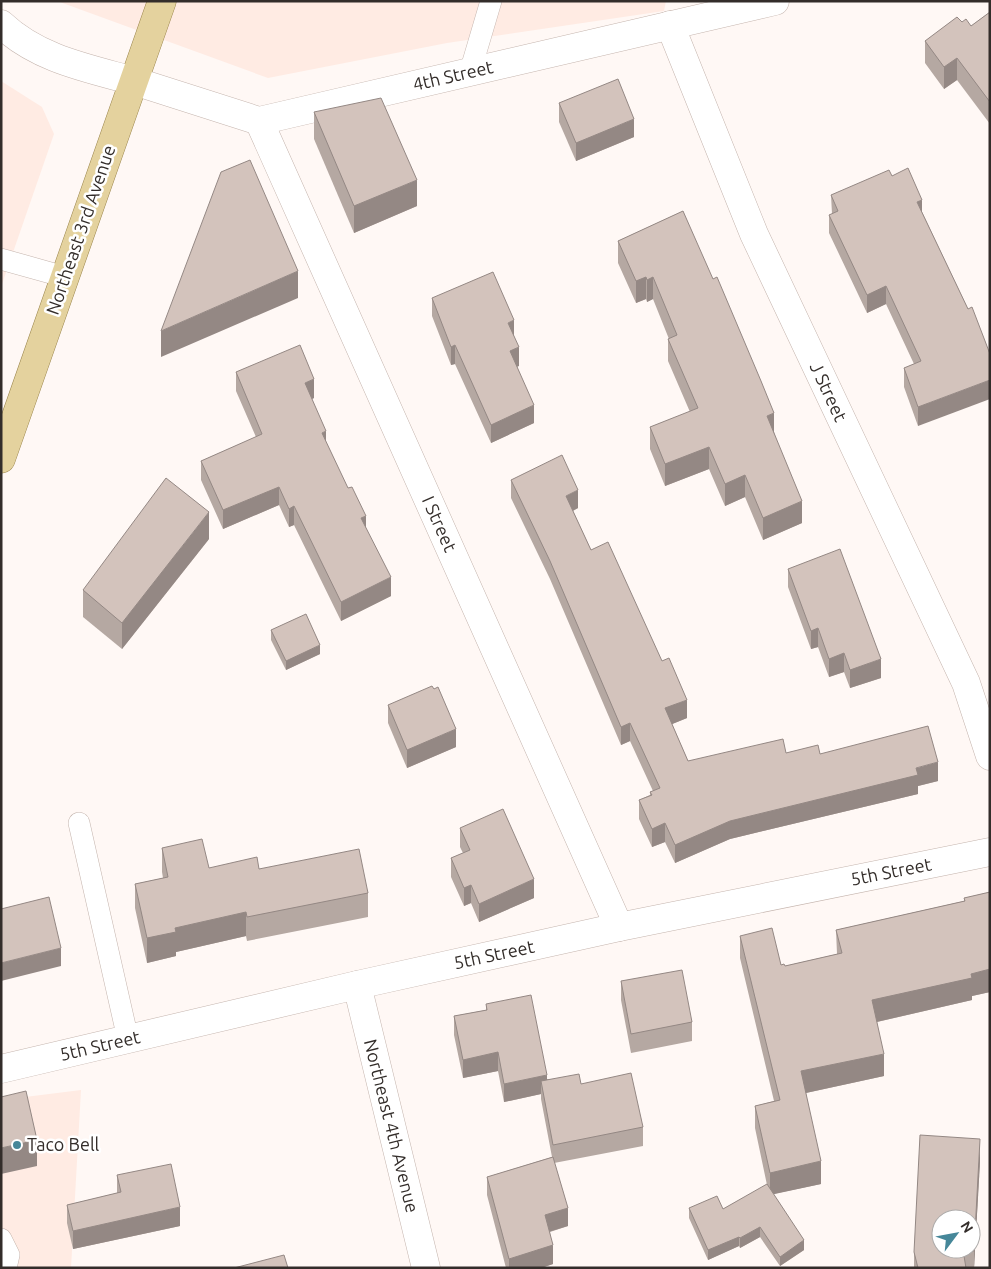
<svg xmlns="http://www.w3.org/2000/svg" width="991" height="1269" font-family="Ubuntu,sans-serif">
<rect width="100%" height="100%" fill="#fff8f5"/>
<g fill="#ffebe3">
<polygon points="57,1 666,1 664,11 447,43 268,78"/>
<polygon points="1,81 42,107 54,134 1,287"/>
<polygon points="81,1090 71,1268 1,1268 1,1100"/>
</g>
<g fill="none" stroke-linecap="round" stroke-linejoin="round">
<defs>
<g id="lane">
<polyline points="470,72 491,1"/>
<polyline points="1,259 65,277"/>
<polyline points="79,823 128,1039"/>
<polyline points="1,1239 9,1255 6,1268"/>
</g>
<g id="street">
<polyline points="670,25 754,234 966,683 990,756"/>
<polyline points="134,81 259,121 775,1"/>
<polyline points="259,121 619,927"/>
<polyline points="357,985 426,1268"/>
<polyline points="1,1069 357,985 619,927 990,852"/>
</g>
<path id="secondary" d="M1 24C38 59 87 68 134 81"/>
<polyline id="primary" points="1,459 162,1"/>
</defs>
<use href="#lane" stroke="#c5b5ae" stroke-width="22"/>
<use href="#street" stroke="#c5b5ae" stroke-width="29"/>
<use href="#secondary" stroke="#c5b5ae" stroke-width="29"/>
<use href="#primary" stroke="#9a854c" stroke-width="29"/>
<use href="#lane" stroke="#fff" stroke-width="21"/>
<use href="#street" stroke="#fff" stroke-width="28"/>
<use href="#secondary" stroke="#fff" stroke-width="28"/>
<use href="#primary" stroke="#e4d29e" stroke-width="28"/>
</g>
<g fill="#b5a8a2">
<polygon points="990,12 990,124 957,80 944,89 925,63 925,41 962,22 971,26"/>
<polygon points="559,103 634,137 576,161 559,122"/>
<polygon points="314,112 417,206 354,233 314,139"/>
<polygon points="892,176 922,212 968,309 918,426 904,387 904,368 914,364 886,304 867,313 829,233 829,215 832,214 831,195"/>
<polygon points="683,211 774,432 802,523 763,540 745,497 725,506 709,469 665,486 650,449 650,427 690,412 668,361 668,339 669,339 653,299 647,302 646,299 636,303 618,263 618,241"/>
<polygon points="432,298 514,336 519,366 517,366 534,423 491,443 455,364 451,365 432,316"/>
<polygon points="236,372 314,398 312,399 326,442 366,528 391,596 341,621 294,525 289,527 279,505 223,529 201,480 201,461 256,437 236,391"/>
<polygon points="511,480 578,508 573,511 591,550 687,718 672,724 688,761 786,753 820,754 938,781 918,786 918,794 730,839 675,863 665,842 652,847 639,819 639,800 650,795 650,792 653,791 630,741 621,745 550,579 511,498"/>
<polygon points="209,539 122,649 83,617 83,590"/>
<polygon points="788,569 881,678 850,688 844,672 829,677 818,647 811,649 788,587"/>
<polygon points="271,630 320,654 286,670 271,640"/>
<polygon points="388,705 456,747 407,768 388,723"/>
<polygon points="460,828 534,898 479,922 471,903 464,906 451,877 451,858 463,853 460,847"/>
<polygon points="162,848 209,868 259,869 368,893 368,917 247,941 246,936 176,952 176,956 147,963 135,908 135,884 163,878 162,872"/>
<polygon points="990,892 990,992 972,996 972,1000 877,1022 884,1076 806,1093 821,1184 773,1194 804,1250 780,1266 760,1237 740,1248 739,1246 708,1260 689,1218 689,1208 723,1209 767,1185 755,1128 755,1106 774,1101 740,958 740,936 781,965 785,966 837,954 836,930 964,901 964,898"/>
<polygon points="621,981 692,1022 692,1041 631,1053 621,1000"/>
<polygon points="486,1004 547,1079 581,1084 643,1127 643,1146 554,1163 568,1226 550,1232 553,1264 541,1268 506,1268 487,1195 487,1177 552,1157 541,1099 541,1094 504,1102 498,1071 463,1078 454,1035 454,1016 486,1010"/>
<polygon points="980,1161 974,1268 914,1268 914,1252"/>
<polygon points="117,1175 180,1226 73,1249 67,1223 67,1205 117,1193"/>
</g>
<g fill="#948884">
<polygon points="957,58 957,80 944,89 944,67"/>
<polygon points="634,119 634,137 576,161 576,143"/>
<polygon points="417,180 417,206 354,233 354,206"/>
<polygon points="922,200 922,219 917,202"/>
<polygon points="298,271 298,298 161,357 161,331"/>
<polygon points="646,277 646,299 636,303 636,281"/>
<polygon points="653,277 653,299 647,302 647,280"/>
<polygon points="886,286 886,304 867,313 867,295"/>
<polygon points="514,320 514,339 508,323"/>
<polygon points="455,345 455,364 451,365 451,347"/>
<polygon points="519,347 519,366 510,370 510,351"/>
<polygon points="314,379 314,398 305,402 305,383"/>
<polygon points="990,380 990,399 918,426 918,407"/>
<polygon points="534,405 534,423 491,443 491,425"/>
<polygon points="774,413 774,435 767,416"/>
<polygon points="326,431 326,450 322,433"/>
<polygon points="709,447 709,469 665,486 665,464"/>
<polygon points="745,475 745,497 725,506 725,484"/>
<polygon points="279,487 279,505 223,529 223,510"/>
<polygon points="578,490 578,508 566,514 566,496"/>
<polygon points="802,501 802,523 763,540 763,518"/>
<polygon points="294,506 294,525 289,527 289,509"/>
<polygon points="209,512 209,539 122,649 122,623"/>
<polygon points="366,516 366,534 361,518"/>
<polygon points="391,577 391,596 341,621 341,602"/>
<polygon points="818,628 818,647 811,649 811,631"/>
<polygon points="320,645 320,654 286,670 286,661"/>
<polygon points="844,653 844,672 829,677 829,659"/>
<polygon points="881,659 881,678 850,688 850,670"/>
<polygon points="687,700 687,718 665,727 665,708"/>
<polygon points="630,723 630,741 621,745 621,727"/>
<polygon points="456,729 456,747 407,768 407,750"/>
<polygon points="938,762 938,781 918,786 918,794 730,839 675,863 675,845 730,821"/>
<polygon points="665,823 665,842 652,847 652,829"/>
<polygon points="534,879 534,898 479,922 479,904"/>
<polygon points="471,885 471,903 464,906 464,888"/>
<polygon points="246,912 246,936 176,952 176,956 147,963 147,938 175,928"/>
<polygon points="61,948 61,966 1,981 1,963"/>
<polygon points="990,969 990,992 972,996 972,1000 872,1023 872,1000"/>
<polygon points="498,1052 498,1071 463,1078 463,1060"/>
<polygon points="884,1054 884,1076 801,1094 801,1071"/>
<polygon points="547,1075 547,1093 541,1081 541,1094 504,1102 504,1084"/>
<polygon points="980,1139 980,1161 974,1268 974,1251"/>
<polygon points="37,1140 37,1166 1,1174 1,1148"/>
<polygon points="821,1161 821,1184 770,1195 770,1173"/>
<polygon points="180,1207 180,1226 73,1249 73,1231"/>
<polygon points="568,1208 568,1226 545,1233 545,1215"/>
<polygon points="760,1227 760,1237 740,1248 740,1238"/>
<polygon points="739,1237 739,1246 708,1260 708,1250"/>
<polygon points="804,1240 804,1250 780,1266 780,1257"/>
<polygon points="553,1245 553,1264 541,1268 509,1268 509,1259"/>
</g>
<g fill="#d3c3bc" stroke="#948884" fill-rule="evenodd">
<polygon points="990,12 990,102 957,58 944,67 925,41 957,17 962,22 966,19 971,26"/>
<polygon points="618,79 634,119 576,143 559,103"/>
<polygon points="381,98 417,180 354,206 314,112"/>
<polygon points="250,160 298,271 161,331 221,172"/>
<polygon points="908,168 922,200 917,202 968,309 972,307 990,354 990,380 918,407 904,368 921,361 886,286 867,295 829,215 838,211 831,195 889,170 892,176"/>
<polygon points="683,211 713,279 717,277 761,381 774,413 767,416 802,501 763,518 745,475 725,484 709,447 665,464 650,427 698,408 668,339 677,335 653,277 647,280 646,277 636,281 618,241"/>
<polygon points="493,272 514,320 508,323 519,347 510,351 534,405 491,425 455,345 451,347 432,298"/>
<polygon points="300,345 314,379 305,383 326,431 322,433 348,488 352,487 366,516 361,518 391,577 341,602 294,506 289,509 279,487 223,510 201,461 262,434 236,372"/>
<polygon points="562,455 578,490 566,496 591,550 608,542 662,661 669,658 687,700 665,708 688,761 783,739 786,753 818,745 820,754 928,726 938,762 916,768 918,775 730,821 675,845 665,823 652,829 639,800 652,795 650,792 660,788 630,723 621,727 550,561 511,480"/>
<polygon points="166,478 209,512 122,623 83,590"/>
<polygon points="840,549 881,659 850,670 844,653 829,659 818,628 811,631 788,569"/>
<polygon points="306,614 320,645 286,661 271,630"/>
<polygon points="432,686 434,689 438,687 456,729 407,750 388,705"/>
<polygon points="503,809 534,879 479,904 471,885 464,888 451,858 470,850 460,828"/>
<polygon points="202,839 209,868 257,857 259,869 359,849 368,893 247,917 246,912 175,928 176,932 147,938 135,884 168,877 162,848"/>
<polygon points="990,892 990,969 971,974 972,978 872,1000 884,1054 801,1071 821,1161 770,1173 755,1106 780,1100 740,936 772,928 781,965 784,964 785,966 842,953 836,930 965,901 964,898"/>
<polygon points="49,897 61,948 1,963 1,909"/>
<polygon points="682,970 692,1022 631,1034 621,981"/>
<polygon points="531,995 547,1075 504,1084 498,1052 463,1060 454,1016 487,1010 486,1004"/>
<polygon points="631,1073 643,1127 553,1145 541,1081 579,1074 581,1084"/>
<polygon points="26,1091 37,1140 1,1148 1,1097"/>
<path d="M920 1135 980 1139 974 1251 963 1250 966 1268H918L914 1252ZM941 1219H971V1249H941Z"/>
<polygon points="553,1157 568,1208 545,1215 553,1245 509,1259 487,1177"/>
<polygon points="171,1164 180,1207 73,1231 67,1205 121,1192 117,1175"/>
<polygon points="767,1184 804,1240 780,1257 760,1227 740,1238 739,1237 708,1250 689,1208 717,1196 723,1209"/>
<polygon points="284,1255 288,1268 234,1268"/>
</g>
<circle fill="#468799" stroke="#fff" stroke-width="2" cx="17" cy="1145" r="5"/>
<g text-anchor="middle" stroke-width="5" stroke-linejoin="round" paint-order="stroke">
<g font-size="18" fill="#332d2a" stroke="#fff">
<text transform="translate(453 76) rotate(-13)" y="6">4th Street</text>
<text transform="translate(81 230) rotate(-71)" y="6">Northeast 3rd Avenue</text>
<text transform="translate(828 392) rotate(65)" y="6">J Street</text>
<text transform="translate(439 524) rotate(66)" y="6">I Street</text>
<text transform="translate(891 872) rotate(-11)" y="6">5th Street</text>
<text transform="translate(494 955) rotate(-12)" y="6">5th Street</text>
<text transform="translate(100 1046) rotate(-13)" y="6">5th Street</text>
<text transform="translate(391 1126) rotate(76)" y="6">Northeast 4th Avenue</text>
</g>
<g font-size="18" fill="#332d2a" stroke="#fff" text-anchor="start">
<text x="27" y="1151">Taco Bell</text>
</g>
</g>
<rect width="991" height="1269" fill="none" stroke="#332d2a" stroke-width="5"/>
<g transform="translate(956 1234) rotate(58)"><circle r="24" fill="#ffffff" stroke="#adabaa"/>
<path d="M0-4L9 19L0 12L-9 19Z" fill="#468799"/>
<text y="-8" font-size="14" font-weight="bold" text-anchor="middle" fill="#332d2a">N</text>
</g>
</svg>
